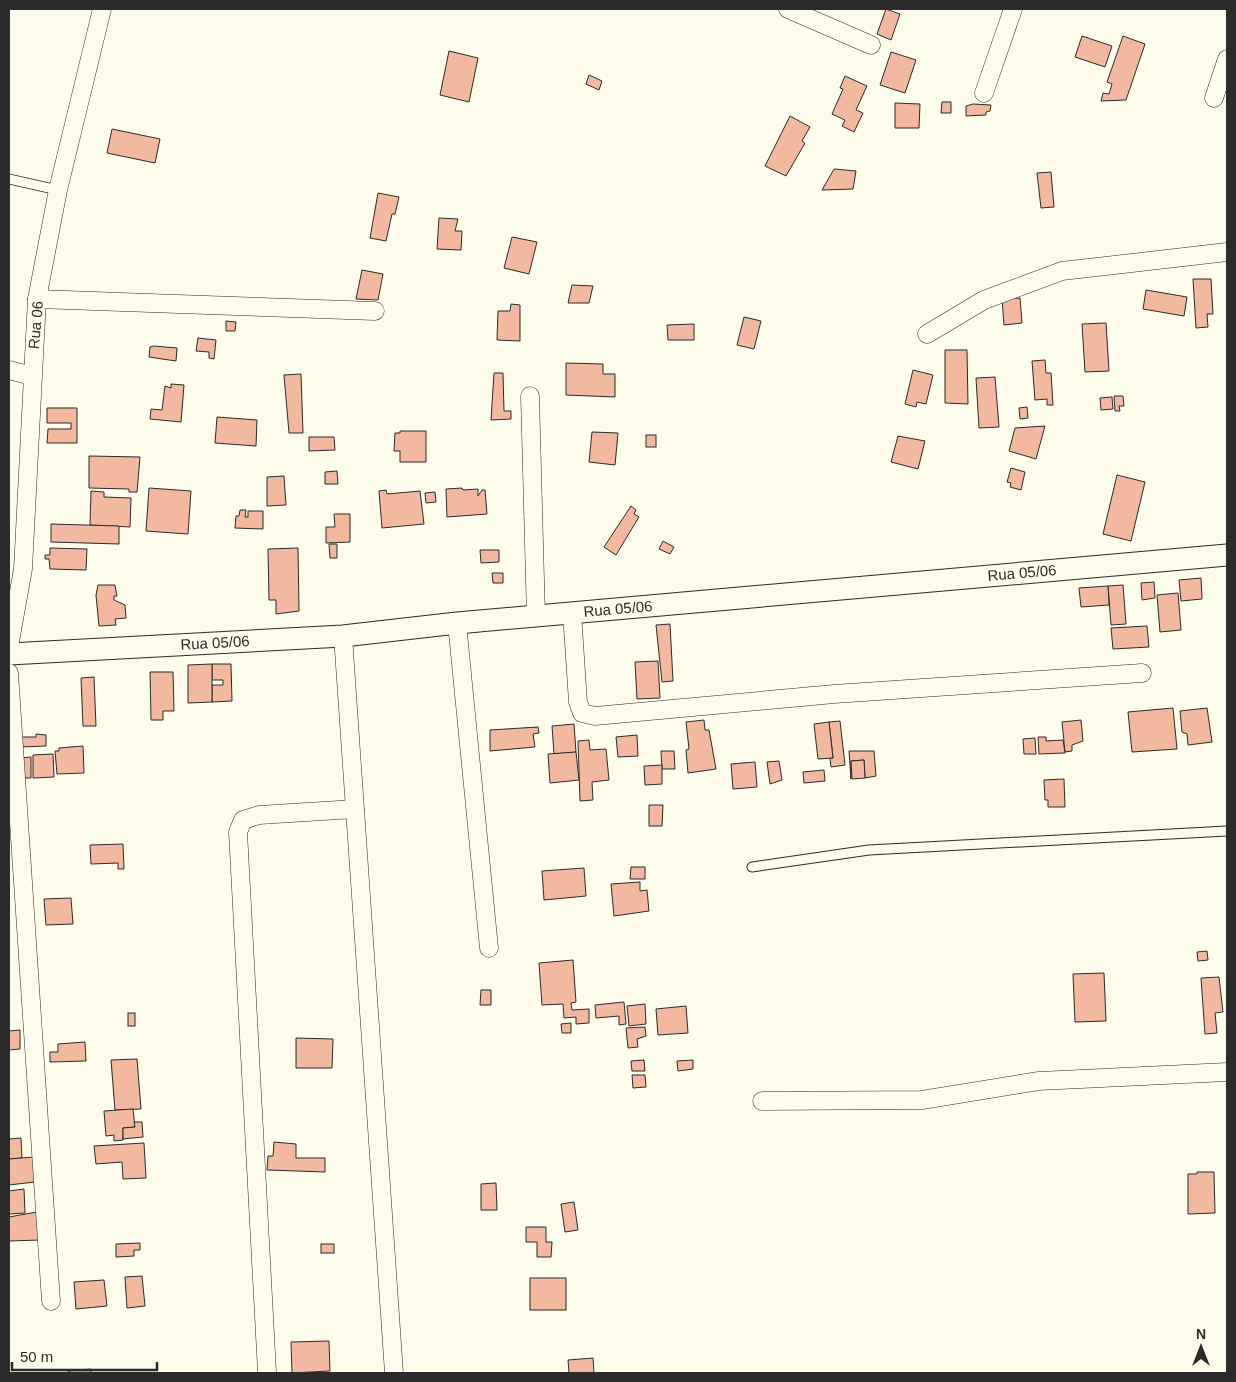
<svg xmlns="http://www.w3.org/2000/svg" width="1236" height="1382" font-family="Arial,sans-serif">
<rect width="100%" height="100%" fill="#fdfbea"/>
<g fill="#f2b8a0" stroke="#2b2b2b">
<polygon points="886,9 900,14 891,40 877,34"/>
<polygon points="1082,36 1112,46 1105,67 1075,57"/>
<polygon points="1123,36 1145,44 1126,100 1101,101 1103,93 1109,94 1112,84 1107,82"/>
<polygon points="449,51 478,58 469,102 440,95"/>
<polygon points="891,52 916,60 905,93 880,85"/>
<polygon points="589,75 602,81 599,90 586,84"/>
<polygon points="845,76 867,86 856,110 863,113 854,132 842,126 845,120 832,114 843,89 840,88"/>
<polygon points="942,102 951,102 951,113 941,113"/>
<polygon points="895,103 920,104 919,128 895,128"/>
<polygon points="973,104 991,105 990,111 986,112 986,115 966,116 966,106"/>
<polygon points="790,116 810,127 802,141 805,143 786,176 765,166"/>
<polygon points="112,129 160,139 155,163 107,153"/>
<polygon points="834,169 856,171 853,189 822,190"/>
<polygon points="1051,172 1054,207 1041,208 1037,173"/>
<polygon points="378,193 399,197 395,214 392,214 386,241 370,238"/>
<polygon points="439,218 458,219 455,231 462,231 461,250 437,249"/>
<polygon points="512,237 537,242 529,274 504,268"/>
<polygon points="362,270 383,274 378,300 356,299"/>
<polygon points="1193,279 1211,279 1213,314 1207,314 1208,327 1196,328"/>
<polygon points="572,285 593,286 589,303 568,303"/>
<polygon points="1146,290 1187,297 1184,316 1143,309"/>
<polygon points="1020,298 1022,323 1004,325 1002,299"/>
<polygon points="511,304 520,305 520,341 497,340 498,311 510,311"/>
<polygon points="744,317 761,321 754,349 737,345"/>
<polygon points="226,321 236,322 235,331 226,331"/>
<polygon points="1106,323 1109,371 1085,372 1082,324"/>
<polygon points="694,324 694,340 668,340 667,325"/>
<polygon points="198,338 216,340 214,359 209,358 209,352 196,351"/>
<polygon points="154,346 177,348 176,361 149,357 150,347"/>
<polygon points="945,350 967,350 968,404 945,403"/>
<polygon points="1045,360 1046,373 1051,373 1053,405 1047,405 1047,399 1035,400 1032,361"/>
<polygon points="566,363 603,364 603,374 615,374 615,397 566,395"/>
<polygon points="913,370 933,375 926,404 917,402 916,407 905,404"/>
<polygon points="494,373 503,373 504,411 511,411 511,419 491,420"/>
<polygon points="301,374 303,433 289,433 284,375"/>
<polygon points="995,377 999,427 979,428 976,378"/>
<polygon points="171,384 184,385 181,422 150,419 151,409 162,410 165,386 171,388"/>
<polygon points="1114,396 1123,396 1124,406 1119,406 1120,411 1115,411"/>
<polygon points="1112,397 1113,409 1101,410 1100,398"/>
<polygon points="1027,407 1028,418 1020,419 1019,408"/>
<polygon points="47,408 77,408 77,443 47,443 48,429 71,429 71,423 47,423"/>
<polygon points="217,417 257,420 256,446 215,443"/>
<polygon points="1045,426 1036,459 1009,451 1015,428"/>
<polygon points="400,431 426,431 426,462 400,462 400,451 394,451 395,433 400,433"/>
<polygon points="592,432 618,433 615,465 589,462"/>
<rect x="646" y="435" width="10" height="12"/>
<polygon points="898,436 925,441 918,469 891,462"/>
<polygon points="309,437 334,437 335,450 309,451"/>
<polygon points="89,456 140,457 137,492 129,492 129,489 89,488"/>
<polygon points="1011,468 1025,472 1021,490 1010,487 1011,483 1007,482"/>
<polygon points="337,471 338,484 325,484 325,472"/>
<polygon points="1117,475 1145,482 1131,541 1103,534"/>
<polygon points="284,476 286,505 267,506 267,477"/>
<polygon points="149,488 191,491 188,534 146,531"/>
<polygon points="462,488 463,490 478,489 478,496 482,490 485,490 487,514 447,517 446,489"/>
<polygon points="386,490 387,494 420,491 424,524 382,528 379,491"/>
<polygon points="91,491 104,492 104,497 131,498 130,527 90,525"/>
<polygon points="435,492 436,502 426,503 425,493"/>
<polygon points="631,506 636,510 634,514 639,517 616,555 604,547"/>
<polygon points="240,510 246,510 245,517 248,517 248,511 263,511 263,529 235,528 236,516 239,516"/>
<polygon points="334,514 350,514 350,542 326,543 326,527 335,527"/>
<polygon points="51,524 119,526 119,544 51,542"/>
<polygon points="663,541 674,547 670,554 659,549"/>
<polygon points="329,544 337,544 337,558 330,558"/>
<polygon points="50,548 87,549 86,570 50,569 49,559 45,559 45,555 50,555"/>
<polygon points="298,548 299,611 276,614 276,600 269,600 268,549"/>
<polygon points="480,550 499,550 499,562 481,563"/>
<polygon points="492,573 503,573 503,583 493,583"/>
<polygon points="1201,578 1202,599 1181,601 1179,580"/>
<polygon points="1154,582 1155,598 1142,600 1141,583"/>
<polygon points="98,585 115,585 117,596 114,596 114,600 125,605 126,618 115,619 116,625 99,626 96,595"/>
<polygon points="1123,585 1126,624 1111,625 1108,586"/>
<polygon points="1108,586 1109,605 1081,607 1079,588"/>
<polygon points="1178,593 1181,630 1160,632 1157,595"/>
<polygon points="670,624 673,681 662,682 656,625"/>
<polygon points="1147,626 1149,647 1113,649 1111,628"/>
<polygon points="658,661 660,698 637,699 635,662"/>
<polygon points="212,664 231,664 232,701 212,702 212,685 223,685 223,680 212,680"/>
<polygon points="212,664 212,702 188,703 188,665"/>
<polygon points="150,672 173,672 174,711 163,711 163,720 151,720"/>
<polygon points="94,677 96,726 83,726 81,678"/>
<polygon points="1173,708 1177,749 1132,752 1128,712"/>
<polygon points="1207,708 1212,742 1188,745 1187,734 1182,732 1180,711"/>
<polygon points="704,720 705,730 709,730 716,769 688,773 686,750 689,749 686,722"/>
<polygon points="1081,720 1083,741 1072,745 1072,751 1065,752 1062,722"/>
<polygon points="840,721 845,765 831,767 830,758 833,758 829,722"/>
<polygon points="829,722 833,758 818,759 814,724"/>
<polygon points="574,724 576,752 554,754 552,726"/>
<polygon points="538,727 539,733 533,734 535,747 490,751 490,730"/>
<polygon points="36,734 46,735 46,746 20,747 20,737 36,737"/>
<polygon points="637,735 638,756 618,757 616,737"/>
<polygon points="1038,737 1046,737 1046,741 1063,740 1065,753 1039,754"/>
<polygon points="1035,738 1036,754 1024,754 1023,739"/>
<polygon points="589,740 590,750 606,749 609,780 592,782 593,800 580,801 578,741"/>
<polygon points="83,746 84,773 57,774 55,751 59,751 59,748"/>
<polygon points="661,751 674,751 675,769 662,769"/>
<polygon points="849,751 874,751 876,776 865,778 864,760 851,761 851,779"/>
<polygon points="576,752 579,780 550,783 548,754"/>
<polygon points="53,754 54,777 33,778 33,755"/>
<polygon points="31,757 31,778 21,778 20,758"/>
<polygon points="864,760 865,778 852,779 851,761"/>
<polygon points="779,761 782,780 770,784 767,762"/>
<polygon points="755,762 757,787 733,789 731,764"/>
<polygon points="662,765 662,784 645,785 644,766"/>
<polygon points="824,770 825,781 804,783 803,772"/>
<polygon points="1064,779 1065,807 1048,807 1048,800 1045,800 1044,780"/>
<polygon points="649,805 663,805 662,826 649,826"/>
<polygon points="123,844 124,869 118,869 118,863 91,864 90,845"/>
<polygon points="631,867 645,867 645,879 630,879"/>
<polygon points="584,868 586,896 544,900 542,871"/>
<polygon points="640,882 640,891 647,890 649,911 614,916 611,884"/>
<polygon points="71,898 73,924 46,925 44,899"/>
<polygon points="1207,951 1208,960 1198,961 1197,952"/>
<polygon points="573,960 576,1002 571,1003 572,1010 589,1009 589,1023 576,1024 576,1017 564,1018 563,1004 542,1005 539,963"/>
<polygon points="1104,973 1106,1021 1075,1022 1073,974"/>
<polygon points="1219,977 1223,1012 1215,1013 1217,1033 1205,1034 1201,978"/>
<polygon points="481,990 491,990 491,1005 480,1005"/>
<polygon points="624,1002 626,1024 619,1025 619,1016 596,1018 595,1005"/>
<polygon points="645,1004 646,1024 629,1026 627,1006"/>
<polygon points="686,1006 688,1033 658,1035 656,1009"/>
<rect x="128" y="1013" width="7" height="13"/>
<polygon points="571,1023 571,1033 562,1033 561,1024"/>
<polygon points="645,1027 646,1036 637,1039 638,1047 628,1048 626,1028"/>
<polygon points="20,1030 20,1049 9,1050 9,1031"/>
<polygon points="296,1038 333,1039 332,1068 296,1068"/>
<polygon points="85,1042 86,1061 50,1062 50,1052 58,1052 58,1044"/>
<polygon points="137,1059 141,1109 115,1110 111,1060"/>
<polygon points="644,1060 645,1071 632,1071 631,1061"/>
<polygon points="693,1060 693,1069 678,1071 677,1061"/>
<polygon points="632,1075 645,1075 646,1087 633,1088"/>
<polygon points="133,1109 135,1127 123,1128 123,1140 114,1141 114,1135 106,1136 104,1111"/>
<polygon points="134,1122 142,1122 143,1137 123,1139 123,1128 135,1127"/>
<polygon points="21,1138 22,1158 9,1159 9,1139"/>
<polygon points="274,1142 296,1144 296,1158 325,1158 325,1172 267,1170 268,1156 273,1156"/>
<polygon points="144,1143 146,1178 123,1179 122,1162 96,1164 94,1146"/>
<polygon points="34,1157 35,1182 9,1185 9,1159"/>
<polygon points="1197,1172 1214,1172 1215,1213 1188,1214 1188,1174 1197,1174"/>
<polygon points="496,1183 497,1210 481,1210 481,1184"/>
<polygon points="24,1189 25,1213 9,1214 9,1191"/>
<polygon points="574,1202 578,1230 565,1232 561,1204"/>
<polygon points="37,1212 40,1240 9,1241 9,1217"/>
<polygon points="526,1227 546,1227 546,1242 552,1242 551,1257 537,1257 537,1242 526,1242"/>
<polygon points="140,1243 140,1250 134,1250 134,1256 116,1257 116,1244"/>
<rect x="321" y="1244" width="13" height="9"/>
<polygon points="142,1276 145,1306 127,1308 125,1277"/>
<rect x="530" y="1278" width="36" height="32"/>
<polygon points="104,1280 107,1306 76,1309 74,1282"/>
<polygon points="329,1341 330,1371 292,1373 291,1342"/>
<polygon points="593,1358 594,1373 569,1373 568,1360"/>
<polygon points="91,1369 91,1373 69,1373 68,1371"/>
</g>
<g fill="none" stroke-linecap="round" stroke-linejoin="round">
<defs>
<g id="service">
<polyline points="9,179 58,190"/>
<polyline points="752,867 869,850 1227,831"/>
</g>
<g id="minor">
<polyline points="788,9 871,45"/>
<polyline points="984,93 1013,9"/>
<polyline points="1214,98 1227,59"/>
<polyline points="37,299 375,311"/>
<polyline points="927,334 984,300 1062,271 1227,252"/>
<polyline points="9,370 32,376"/>
<polyline points="530,396 536,617"/>
<polyline points="572,613 578,702 582,713 595,716 834,694 1142,673"/>
<polyline points="457,623 489,948"/>
<polyline points="343,636 394,1373"/>
<polyline points="9,647 23,569 37,299 58,190 102,9"/>
<polyline points="9,673 51,1301"/>
<polyline points="762,1101 922,1100 1039,1081 1227,1072"/>
<polyline points="267,1372 238,832 243,820 259,815 355,809"/>
</g>
<polyline id="tertiary" points="9,654 343,636 457,623 1227,555"/>
</defs>
<use href="#service" stroke="#2b2b2b" stroke-width="11"/>
<use href="#minor" stroke="#2b2b2b" stroke-width="19"/>
<use href="#tertiary" stroke="#2b2b2b" stroke-width="23"/>
<use href="#service" stroke="#fdfbea" stroke-width="9"/>
<use href="#minor" stroke="#fdfbea" stroke-width="18"/>
<use href="#tertiary" stroke="#fdfbea" stroke-width="21"/>
</g>
<g text-anchor="middle" stroke-width="4" stroke-linejoin="round" paint-order="stroke">
<g font-size="15" fill="#2b2b2b" stroke="#fdfbea">
<text transform="translate(36 325) rotate(-85)" y="5">Rua 06</text>
<text transform="translate(1022 573) rotate(-5)" y="5">Rua 05/06</text>
<text transform="translate(618 609) rotate(-5)" y="5">Rua 05/06</text>
<text transform="translate(215 643) rotate(-3)" y="5">Rua 05/06</text>
</g>
</g>
<rect width="1236" height="1382" fill="none" stroke="#2b2b2b" stroke-width="20"/>
<g transform="translate(1201 1347)" stroke="#fdfbea" stroke-width="4" paint-order="stroke">
<path d="M0-4L9 19L0 12L-9 19Z" fill="#2b2b2b"/>
<text y="-8" font-size="14" font-weight="bold" text-anchor="middle" fill="#2b2b2b">N</text>
</g>
<path d="M12 1362v8h145v-8" fill="none" stroke="#2b2b2b" stroke-width="2.5"/>
<text x="20" y="1362" font-size="15" fill="#2b2b2b" stroke="#fdfbea" stroke-width="4" paint-order="stroke">50 m</text>
</svg>
